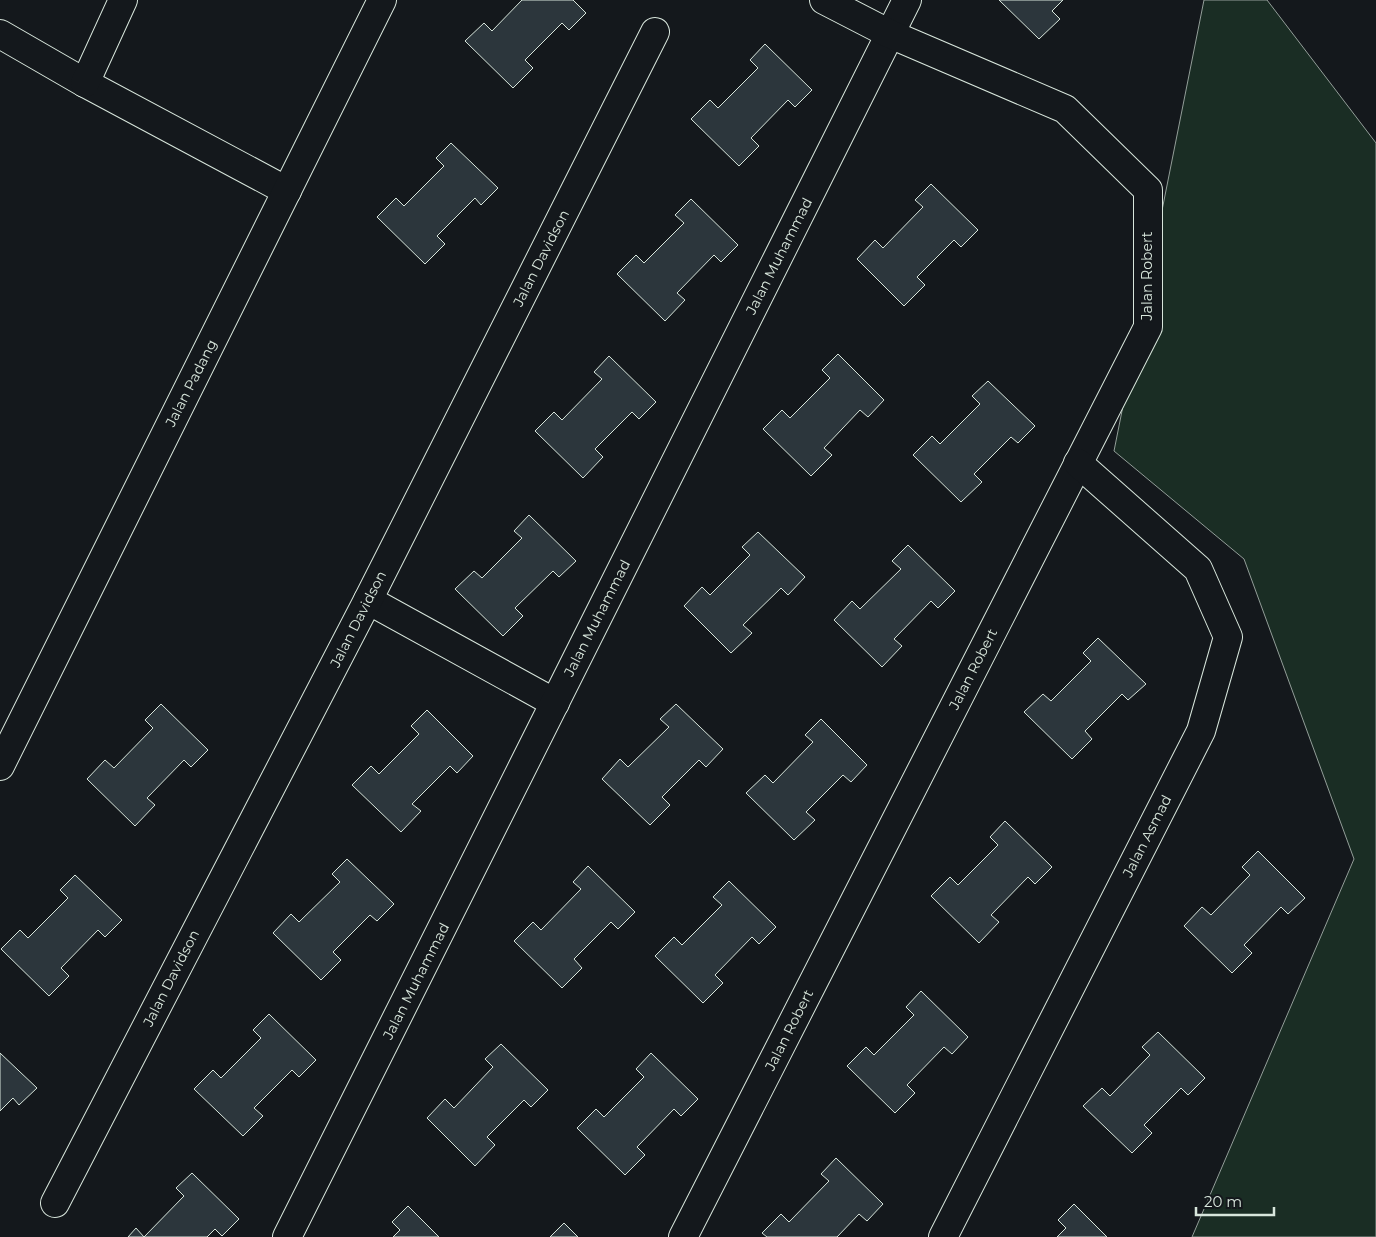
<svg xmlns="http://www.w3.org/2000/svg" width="1376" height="1237" font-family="Montserrat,sans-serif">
<rect width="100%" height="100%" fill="#14181c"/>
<polygon fill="#1a2d24" stroke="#939e99" points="1204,0 1267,0 1376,143 1376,1237 1192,1237 1354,859 1244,559 1114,451"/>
<g fill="#2c363c" stroke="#d8e6dc">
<polygon points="522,0 573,0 586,13 569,30 562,23 525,60 533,68 513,88 465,41 484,23 492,31"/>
<polygon points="999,0 1063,0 1052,11 1060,19 1039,39"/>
<polygon points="765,44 812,90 795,107 788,100 751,138 759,146 739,166 691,119 710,100 718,108 758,68 750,60"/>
<polygon points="451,143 498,188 481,205 475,198 437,236 445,244 425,264 377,217 396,198 404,206 444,166 436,158"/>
<polygon points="931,184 978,230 961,247 954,240 917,277 925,285 904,306 857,259 875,240 883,248 923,207 915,200"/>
<polygon points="691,199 738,245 721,262 714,255 677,293 685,300 665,321 617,274 636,255 644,263 684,223 675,215"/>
<polygon points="838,354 884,400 868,417 860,410 824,448 832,455 811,476 763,429 782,410 790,418 830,378 822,370"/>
<polygon points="609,356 656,402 639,419 632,412 595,449 603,457 583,478 535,431 554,412 562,420 602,379 594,372"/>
<polygon points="988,381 1035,426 1018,443 1011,437 974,474 982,482 961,502 913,455 932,436 940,444 980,404 972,396"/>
<polygon points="529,515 576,561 559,577 553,571 515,608 523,616 503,636 455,589 474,571 482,578 522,538 514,531"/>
<polygon points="758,532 805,577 788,595 781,588 743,625 752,633 731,653 684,606 702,587 710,595 750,555 742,547"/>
<polygon points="908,545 955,591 938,608 931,601 894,639 902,646 882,667 834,620 852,601 860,609 901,569 892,561"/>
<polygon points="1098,638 1146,684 1128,700 1122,694 1085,731 1092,739 1072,759 1024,712 1043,694 1051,701 1091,661 1083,653"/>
<polygon points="161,704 208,750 191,767 184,760 147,798 155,805 135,826 87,779 105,760 114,768 153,728 145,720"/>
<polygon points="676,704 723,749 706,767 699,760 662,797 670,805 650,825 602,779 620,759 628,767 669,727 660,719"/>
<polygon points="427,710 473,756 457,773 450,766 412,804 421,811 401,832 352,785 371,766 379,774 419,734 411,726"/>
<polygon points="821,719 867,765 851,782 843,775 806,812 815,820 794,840 746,793 765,775 773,783 813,742 805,735"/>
<polygon points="1005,821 1052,867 1035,884 1028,877 991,915 999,922 979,943 931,896 950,877 958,885 998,845 990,837"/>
<polygon points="1258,851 1305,898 1288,914 1281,907 1244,945 1252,953 1232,973 1184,926 1202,907 1211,915 1250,875 1242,867"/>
<polygon points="347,859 394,904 377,921 370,915 333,952 341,960 321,980 273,933 291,914 299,922 340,882 332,874"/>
<polygon points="588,866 635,912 618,929 611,922 574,959 582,968 562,988 514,941 533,922 541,930 581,889 573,882"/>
<polygon points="75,875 122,920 105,937 98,930 61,968 69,976 49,996 1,949 20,930 28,938 68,898 60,890"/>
<polygon points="729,881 776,927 759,944 752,937 715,975 723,983 703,1003 655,956 674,937 682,945 722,905 713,897"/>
<polygon points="921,991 968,1037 952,1054 944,1047 907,1085 915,1093 895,1113 847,1066 866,1047 874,1055 914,1015 906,1007"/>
<polygon points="269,1014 316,1060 299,1077 292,1070 254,1108 263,1116 243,1136 194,1089 213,1070 221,1078 261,1038 253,1030"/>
<polygon points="1158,1032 1205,1078 1188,1095 1181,1088 1144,1125 1152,1133 1132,1153 1083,1106 1102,1088 1110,1096 1150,1055 1142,1047"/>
<polygon points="501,1044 548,1090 531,1107 524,1100 487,1137 495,1145 475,1166 427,1118 445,1099 454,1108 493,1067 485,1059"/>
<polygon points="0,1053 37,1088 19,1105 13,1098 0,1111"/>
<polygon points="651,1053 698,1099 681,1116 674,1109 637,1147 645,1155 625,1175 577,1128 596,1109 604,1117 644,1077 636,1069"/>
<polygon points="836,1158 883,1204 867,1221 859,1214 837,1237 767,1237 762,1233 781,1214 789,1222 829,1181 821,1174"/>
<polygon points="192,1173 239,1219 222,1236 215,1229 207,1237 128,1237 136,1228 144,1237 184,1196 176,1188"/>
<polygon points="1074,1204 1107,1237 1057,1237 1066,1228 1058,1220"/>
<polygon points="408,1206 439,1237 393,1237 400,1230 392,1222"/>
<polygon points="564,1223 578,1237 550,1237"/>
</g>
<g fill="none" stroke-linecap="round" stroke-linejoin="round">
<defs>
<g id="minor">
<polyline points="0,34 85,83 287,191"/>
<polyline points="85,83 123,0"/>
<polyline points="368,600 555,703"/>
<polyline points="0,766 382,0"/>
<polyline points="55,1203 368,600 655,32"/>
<polyline points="287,1237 907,0"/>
<polyline points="683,1237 1148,327 1148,190 1065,109 890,34 824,0"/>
<polyline points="943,1237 1201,731 1228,637 1198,569 1078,463"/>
</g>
</defs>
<use href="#minor" stroke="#d8e6dc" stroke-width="30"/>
<use href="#minor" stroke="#14181c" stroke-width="28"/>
</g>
<g text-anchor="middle" stroke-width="4" stroke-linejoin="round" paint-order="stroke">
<g font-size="14" fill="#d8e6dc" stroke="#14181c">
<text transform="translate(779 256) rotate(-63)" y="5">Jalan Muhammad</text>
<text transform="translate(541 258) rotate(-63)" y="5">Jalan Davidson</text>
<text transform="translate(1147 276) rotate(-90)" y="5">Jalan Robert</text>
<text transform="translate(191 383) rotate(-63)" y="5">Jalan Padang</text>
<text transform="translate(597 618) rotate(-63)" y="5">Jalan Muhammad</text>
<text transform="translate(358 619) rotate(-63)" y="5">Jalan Davidson</text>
<text transform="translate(973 669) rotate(-63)" y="5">Jalan Robert</text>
<text transform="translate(1147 836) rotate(-63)" y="5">Jalan Asmad</text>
<text transform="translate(171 978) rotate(-63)" y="5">Jalan Davidson</text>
<text transform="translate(416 981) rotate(-63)" y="5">Jalan Muhammad</text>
<text transform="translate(789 1030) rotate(-63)" y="5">Jalan Robert</text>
</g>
</g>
<path d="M1196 1207v8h78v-8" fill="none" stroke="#d8e6dc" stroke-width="2.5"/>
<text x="1204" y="1207" font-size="15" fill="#d8e6dc" stroke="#14181c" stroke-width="4" paint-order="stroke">20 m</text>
</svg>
